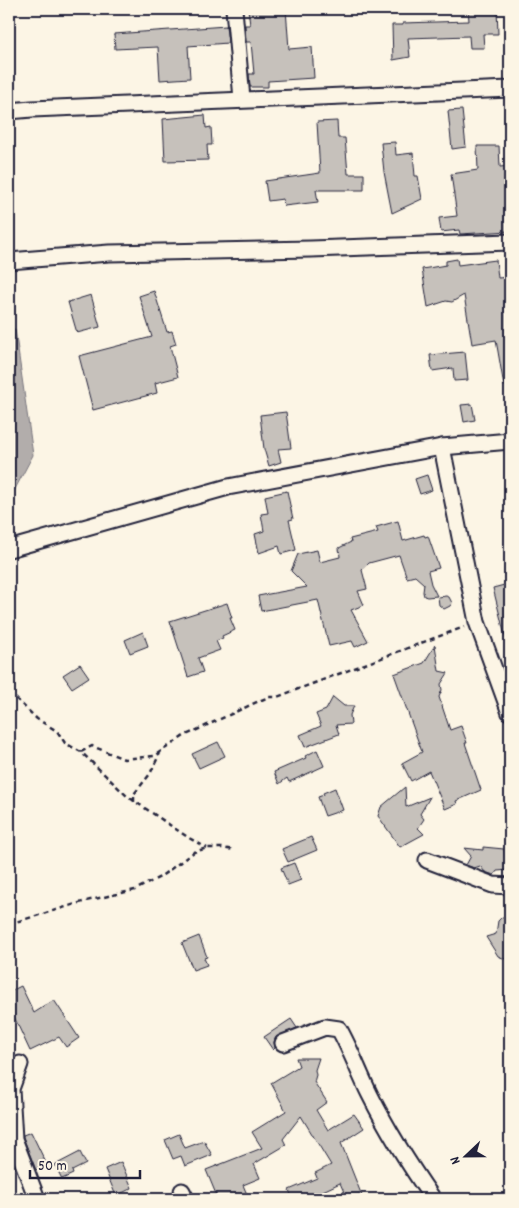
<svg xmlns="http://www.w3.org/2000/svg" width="519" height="1208" font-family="Dekko,sans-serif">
<rect width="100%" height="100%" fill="#fcf5e5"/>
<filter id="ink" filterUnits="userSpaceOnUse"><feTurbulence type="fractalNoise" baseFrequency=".02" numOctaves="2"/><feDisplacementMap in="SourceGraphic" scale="10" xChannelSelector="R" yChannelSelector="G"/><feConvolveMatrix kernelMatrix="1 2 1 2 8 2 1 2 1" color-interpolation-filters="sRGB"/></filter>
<g filter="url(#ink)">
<polygon fill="#b2adab" stroke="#78757e" points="9,329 15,329 33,455 14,491 9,493"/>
<g fill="#c6c1bb" stroke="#22223b">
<polygon points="248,9 286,9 289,49 312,47 314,78 268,81 268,87 250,87 249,74 254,74 251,42 246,42 245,25 250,25"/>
<polygon points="468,9 497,9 498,34 483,34 484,48 470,48 469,36 408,38 410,57 393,60 392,25 403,25 403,23 469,21"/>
<polygon points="226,26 228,43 188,46 190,78 160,80 158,47 115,49 114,34"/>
<polygon points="462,110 466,147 452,149 448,111"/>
<polygon points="205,115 206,128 211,127 212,145 207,145 208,160 165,161 163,119"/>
<polygon points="337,121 338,138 345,138 348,174 364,174 364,190 316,190 318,202 284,206 283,199 268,201 265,181 320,173 317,122"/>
<polygon points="395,142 396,155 413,153 415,176 418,176 422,199 392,213 384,172 381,143"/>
<polygon points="477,146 499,146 500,167 510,166 510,231 460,234 459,230 441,232 439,218 457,216 451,174 478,170"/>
<polygon points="457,259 458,265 496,260 498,278 510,277 510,385 504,386 496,340 472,344 464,295 452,302 446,301 428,307 422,269 446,265 446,261"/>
<polygon points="154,291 167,332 172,331 176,344 170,346 178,377 155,383 157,393 93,410 79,356 152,337 139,296"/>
<polygon points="91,295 100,327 77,333 68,302"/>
<polygon points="465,352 468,380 454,381 453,368 432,371 430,355"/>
<polygon points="472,404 475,420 464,422 461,405"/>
<polygon points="286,412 291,448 278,449 281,462 269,466 264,449 260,415"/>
<polygon points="427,475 432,490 420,494 415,479"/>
<polygon points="287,491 293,519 289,520 296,550 281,554 279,546 259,553 255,534 264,531 261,514 268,513 265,496"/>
<polygon points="398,521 403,541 424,535 425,537 428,536 439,568 428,571 431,584 437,596 427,597 424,596 423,592 424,584 415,576 407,578 399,555 369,563 362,570 367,589 358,591 364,605 351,610 368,641 355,647 352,641 329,646 318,600 261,611 258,596 307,587 291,571 298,554 317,550 320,562 340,557 339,548 351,542 350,539 378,532 376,527"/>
<polygon points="508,584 510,594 510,640 506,640 493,588"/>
<polygon points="446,596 449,597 452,603 450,606 444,609 439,605 438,597"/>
<polygon points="227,603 232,618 230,618 235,630 222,636 223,638 216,641 220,650 198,658 203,672 188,677 170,621"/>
<polygon points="143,632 148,646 130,653 125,640"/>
<polygon points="435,645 439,671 448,673 441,684 442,690 439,697 450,730 461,726 467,743 465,743 481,790 456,801 457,804 445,809 429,771 411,781 402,763 422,752 394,674 424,663"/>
<polygon points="80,664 89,677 72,688 63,675"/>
<polygon points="333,697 344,706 354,706 350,715 351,724 336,725 339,734 305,747 300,735 321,726 316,714 326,710"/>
<polygon points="218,742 225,756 199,768 192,754"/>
<polygon points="317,750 324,766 289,782 287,778 279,784 274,772 306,758 305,756"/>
<polygon points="405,787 406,807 430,797 420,814 424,819 418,828 424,834 400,847 378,816 381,807"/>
<polygon points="335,788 343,810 325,816 318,797 324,795 323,793"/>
<polygon points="311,837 317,850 288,862 282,849"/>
<polygon points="483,847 504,849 506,861 510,864 510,870 497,871 494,875 485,872 480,866 474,868 466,865 471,856 464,848 483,850"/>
<polygon points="294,863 301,880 288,885 281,868"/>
<polygon points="502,917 510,917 510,961 498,956 486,937 496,934 498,921"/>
<polygon points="199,936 207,957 204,958 207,965 193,970 182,943"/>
<polygon points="21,986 34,1013 54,1000 79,1038 66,1047 59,1037 30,1051 9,1006 9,992"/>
<polygon points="291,1019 297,1028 276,1037 274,1042 275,1048 273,1050 264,1037"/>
<polygon points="296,1058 319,1058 315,1070 316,1075 314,1082 327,1102 316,1110 328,1130 354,1114 364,1128 341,1143 362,1196 352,1199 347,1199 340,1183 312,1196 314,1199 293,1199 289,1190 317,1178 315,1173 331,1165 301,1116 283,1139 286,1145 254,1164 260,1178 243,1185 249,1199 218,1199 206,1170 262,1148 252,1132 286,1111 271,1083 299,1066"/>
<polygon points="31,1132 47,1165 36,1170 23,1137 23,1135"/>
<polygon points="179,1134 185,1148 204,1141 212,1155 185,1166 181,1156 173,1159 165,1140"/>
<polygon points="80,1152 86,1164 72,1171 73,1174 62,1179 55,1165"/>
<polygon points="121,1162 132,1188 116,1196 105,1169"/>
</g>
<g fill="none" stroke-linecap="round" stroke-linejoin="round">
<defs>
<g id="street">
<polyline points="234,9 242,99"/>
<polyline points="9,111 32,109 510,89"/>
<polyline points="9,261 109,253 311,249 510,242"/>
<polyline points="442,447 477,622 510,713"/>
<polyline points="9,549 228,487 442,447 510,441"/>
<polyline points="427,860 493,885 510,886"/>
<path d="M283 1043 325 1027 339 1029C351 1050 359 1073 370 1095 388 1131 410 1166 433 1199"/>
<polyline points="20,1064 11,1089 14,1139 37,1199"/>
<polyline points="182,1191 186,1199"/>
</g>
</defs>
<use href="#street" stroke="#22223b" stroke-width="19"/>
<g stroke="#22223b" stroke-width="2.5" stroke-dasharray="5 4" stroke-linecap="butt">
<polyline points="9,692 37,719 57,731 65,743 81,752 127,796 189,838 207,848"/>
<polyline points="81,752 92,746 124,759 154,756 184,736 259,701 269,697 277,697 464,627"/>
<polyline points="134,802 134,794 150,774 160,753"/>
<polyline points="9,924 86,901 135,890 160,877 194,852 207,848 222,848 234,850"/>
</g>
<use href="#street" stroke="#fcf5e5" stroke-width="15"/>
</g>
</g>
<rect width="519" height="1208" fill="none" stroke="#fcf5e5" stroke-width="30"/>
<rect x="15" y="15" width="489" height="1178" fill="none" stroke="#22223b" stroke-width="2" filter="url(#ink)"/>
<g transform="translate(466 1156) rotate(248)" stroke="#fcf5e5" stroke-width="4" paint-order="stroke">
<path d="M0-4L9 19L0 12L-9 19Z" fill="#22223b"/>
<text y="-8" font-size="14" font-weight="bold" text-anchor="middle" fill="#22223b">N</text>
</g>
<path d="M30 1170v8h110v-8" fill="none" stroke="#22223b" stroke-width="2.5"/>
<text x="38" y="1170" font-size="15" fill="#22223b" stroke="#fcf5e5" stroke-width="4" paint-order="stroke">50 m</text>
</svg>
